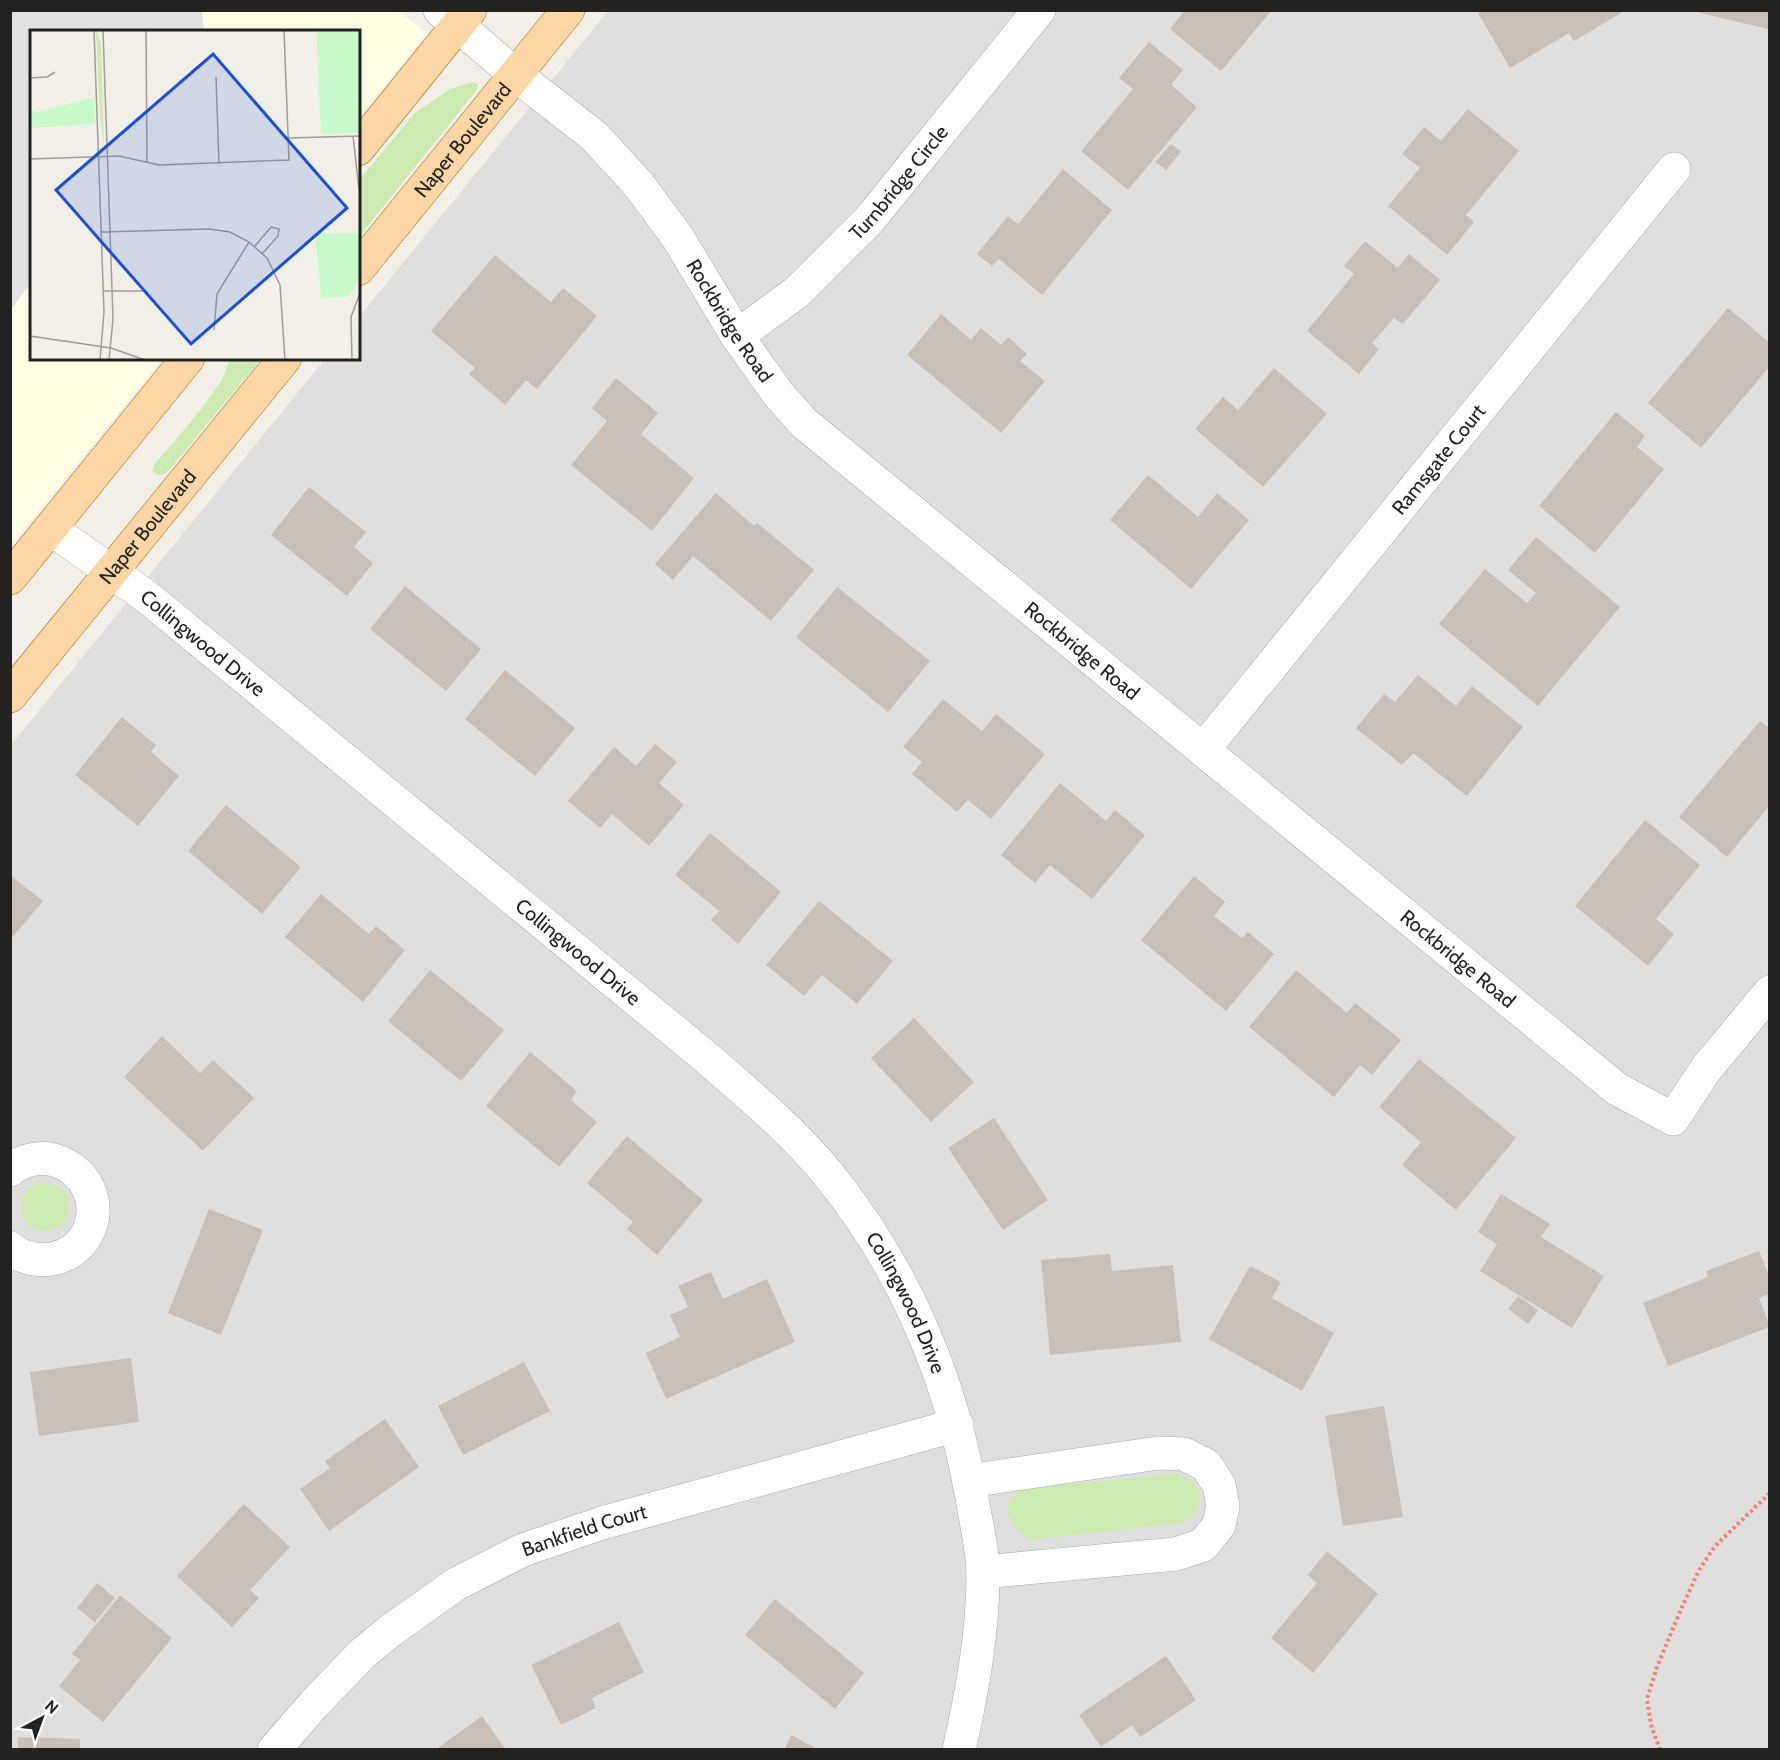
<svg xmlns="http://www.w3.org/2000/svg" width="1780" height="1760" font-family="Cabin,sans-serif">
<rect width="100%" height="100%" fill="#f2efe9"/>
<polygon fill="#e0dfdf" points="608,11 1769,11 1769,1749 11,1750 11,745 325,359 358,358 359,317"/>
<polygon fill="#ffffe5" points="11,11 398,11 427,33 359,117 358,32 32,32 32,358 162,359 11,545"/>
<g fill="#cdebb0">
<polygon points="473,82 478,84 476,91 359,237 359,180 415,113 450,89"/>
<polygon points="230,359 261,359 170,469 164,474 158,475 152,472 154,465 199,412 222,380"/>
<circle cx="45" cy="1207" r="24"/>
<path d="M1175 1474C1204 1478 1210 1512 1181 1523L1029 1540C1008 1524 997 1507 1023 1489Z"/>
</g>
<polygon fill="#e2e2e2" points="11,10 202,11 204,31 32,32 31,283 11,310"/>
<g fill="#c7bfb8">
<polygon points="1185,10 1272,10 1221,71 1170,29"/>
<polygon points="1481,10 1620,10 1621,13 1574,41 1569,33 1510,68 1478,13"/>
<polygon points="1688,10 1770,10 1770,25 1768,29"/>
<polygon points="1149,42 1183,70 1171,85 1197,107 1128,190 1081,151 1133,89 1119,78"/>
<polygon points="1468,109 1519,151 1466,215 1474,222 1447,255 1388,206 1420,168 1402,154 1424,127 1441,141"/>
<polygon points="1171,144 1181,152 1166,170 1155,162"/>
<polygon points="1063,169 1112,210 1042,295 999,259 992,266 977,254 1008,216 1018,224"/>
<polygon points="1365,241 1398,268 1409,254 1440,280 1403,324 1394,318 1372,343 1379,349 1359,374 1307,331 1354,274 1344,266"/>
<polygon points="495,255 551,302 563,288 597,316 537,389 526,380 505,405 469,374 475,368 431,331"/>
<polygon points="1728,308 1770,343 1770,366 1701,448 1648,403"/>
<polygon points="941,314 971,340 981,328 1001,345 1008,337 1027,354 1020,361 1045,381 1001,433 907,355"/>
<polygon points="1274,368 1327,414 1263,487 1195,429 1223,397 1238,410"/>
<polygon points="616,378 658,413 641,434 694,478 652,531 571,465 607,421 592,408"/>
<polygon points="1616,412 1645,436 1637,447 1664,469 1595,553 1539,506"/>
<polygon points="1148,475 1198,517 1217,493 1249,520 1191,589 1110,520"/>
<polygon points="309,487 366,532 354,547 373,563 347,596 271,535"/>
<polygon points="716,493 754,526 757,523 814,570 771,621 693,556 673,580 655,564"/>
<polygon points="1536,537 1620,607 1538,706 1439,624 1485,569 1527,603 1536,593 1508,570"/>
<polygon points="405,586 481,649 446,691 370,629"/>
<polygon points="837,587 930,661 888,712 796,637"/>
<polygon points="505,670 575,728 535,776 465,719"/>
<polygon points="1418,675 1456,706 1472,686 1523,727 1467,796 1413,753 1402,765 1356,728 1384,694 1395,702"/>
<polygon points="943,699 982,731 996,714 1045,754 991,819 968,800 957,812 912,774 922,762 903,747"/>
<polygon points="122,717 156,745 151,752 179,776 138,826 75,775"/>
<polygon points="1760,721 1770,729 1770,805 1727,857 1679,817"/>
<polygon points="655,744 677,762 659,783 684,805 649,846 612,814 600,828 568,801 614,747 636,766"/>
<polygon points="1060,783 1106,821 1115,810 1145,835 1092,899 1050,865 1035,883 1001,855"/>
<polygon points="226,805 301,867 262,914 188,851"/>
<polygon points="1645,820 1700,865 1656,919 1674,934 1648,966 1575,906"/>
<polygon points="710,833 781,892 738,944 711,920 719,911 675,875"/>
<polygon points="10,875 43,901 10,940"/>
<polygon points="1194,876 1225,902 1214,916 1242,938 1248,932 1274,954 1226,1011 1141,940"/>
<polygon points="321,894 369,934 376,926 405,950 363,1002 285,937"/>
<polygon points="819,901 893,961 857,1004 822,975 804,996 766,965"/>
<polygon points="430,970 504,1030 461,1081 388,1021"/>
<polygon points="1296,970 1347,1013 1355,1003 1401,1040 1372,1075 1360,1065 1334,1097 1249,1027"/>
<polygon points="914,1018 974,1082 931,1122 871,1058"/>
<polygon points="162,1036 200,1073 213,1060 254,1098 203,1151 124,1077"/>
<polygon points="530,1052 577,1091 571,1100 597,1122 559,1167 486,1106"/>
<polygon points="1419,1059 1516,1138 1456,1210 1402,1165 1421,1142 1379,1107"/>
<polygon points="994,1118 1048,1200 1003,1230 948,1148"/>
<polygon points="627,1136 703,1200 657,1255 627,1229 633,1222 587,1183"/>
<polygon points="1501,1194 1550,1224 1541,1237 1604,1276 1572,1328 1480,1271 1497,1244 1478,1232"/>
<polygon points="209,1209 263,1230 221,1335 168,1313"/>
<polygon points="1759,1251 1770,1278 1770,1294 1759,1298 1770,1327 1668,1366 1643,1303 1708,1277 1706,1271"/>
<polygon points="1110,1254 1112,1271 1173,1265 1181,1342 1050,1355 1041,1260"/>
<polygon points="1250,1266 1281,1282 1272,1298 1334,1333 1302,1391 1209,1339"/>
<polygon points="711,1272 723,1299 767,1279 795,1342 666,1399 646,1353 680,1337 670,1315 688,1307 678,1286"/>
<polygon points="1518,1296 1538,1310 1528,1324 1508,1309"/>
<polygon points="131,1358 139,1422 39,1436 30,1372"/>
<polygon points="524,1362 550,1411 463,1455 438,1406"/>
<polygon points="1384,1406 1403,1517 1343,1526 1325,1416"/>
<polygon points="385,1419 419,1467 329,1531 300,1489 330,1468 325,1461"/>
<polygon points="244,1504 290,1547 250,1590 259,1598 232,1627 177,1576"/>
<polygon points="1327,1551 1378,1594 1313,1673 1271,1638 1317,1583 1308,1575"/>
<polygon points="97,1583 115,1598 95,1622 77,1608"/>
<polygon points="120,1595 172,1638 103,1722 59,1686 80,1660 72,1654"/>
<polygon points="775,1599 864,1673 835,1709 745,1635"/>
<polygon points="619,1622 644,1672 592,1698 596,1708 561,1725 531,1665"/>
<polygon points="1166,1656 1196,1700 1140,1737 1132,1725 1101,1747 1079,1715"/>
<polygon points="482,1716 506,1750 435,1750"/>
<polygon points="791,1735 820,1750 784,1750"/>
<polygon points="18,1737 80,1739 80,1750 18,1750"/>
</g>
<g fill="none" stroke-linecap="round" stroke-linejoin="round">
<defs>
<g id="minor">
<path id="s1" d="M440 10 516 75 594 136 639 185 678 238 737 336 779 395 804 423 1617 1089 1673 1119 1706 1069 1770 992"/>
<path id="s2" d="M737 336 797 292 870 219 1039 10"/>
<path id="s3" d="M51 529 147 597 707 1058C749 1095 793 1131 828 1174 905 1269 951 1378 972 1498 976 1523 983 1549 983 1574 983 1634 972 1692 959 1750"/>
<path id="s4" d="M1203 750 1674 169"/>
<path d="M10 1170C22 1160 40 1156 54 1160 86 1169 103 1204 87 1234 72 1262 33 1268 10 1248"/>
<polyline points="969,1481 1158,1453 1184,1454 1206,1465 1219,1485 1223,1506 1219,1525 1203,1545 1176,1554 983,1572"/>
<path id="s5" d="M274 1750 314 1704 362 1654 390 1631 456 1584 523 1550 602 1523 957 1425"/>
</g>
<g id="major">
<polyline points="358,149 470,10"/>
<path id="s6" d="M358 269 568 10"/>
<polyline points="10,578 188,358"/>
<path id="s7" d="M10 696 285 358"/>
</g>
</defs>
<use href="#minor" stroke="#a9a9a9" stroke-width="34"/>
<use href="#major" stroke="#a06b00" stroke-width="34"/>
<polyline stroke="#fa8072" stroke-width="4" stroke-dasharray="3 3" stroke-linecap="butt" points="1660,1750 1651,1725 1647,1699 1657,1667 1682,1607 1699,1570 1715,1546 1770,1493"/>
<use href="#minor" stroke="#fff" stroke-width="33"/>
<use href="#major" stroke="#fcd6a4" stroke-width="33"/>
</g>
<g text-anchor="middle" stroke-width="5" stroke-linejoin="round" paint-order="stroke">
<g font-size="20" fill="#222" stroke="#fff">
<text dy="7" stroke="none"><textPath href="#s6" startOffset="166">Naper Boulevard</textPath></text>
<text dy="7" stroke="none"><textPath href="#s2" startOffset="224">Turnbridge Circle</textPath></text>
<text dy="7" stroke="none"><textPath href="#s1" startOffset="429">Rockbridge Road</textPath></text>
<text dy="7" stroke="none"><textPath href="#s4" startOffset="374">Ramsgate Court</textPath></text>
<text dy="7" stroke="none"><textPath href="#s7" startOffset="218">Naper Boulevard</textPath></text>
<text dy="7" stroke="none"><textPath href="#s3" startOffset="190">Collingwood Drive</textPath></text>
<text dy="7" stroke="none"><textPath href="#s1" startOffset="915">Rockbridge Road</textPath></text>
<text dy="7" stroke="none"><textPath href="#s3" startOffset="676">Collingwood Drive</textPath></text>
<text dy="7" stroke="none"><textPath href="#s1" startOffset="1401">Rockbridge Road</textPath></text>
<text dy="7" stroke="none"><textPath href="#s3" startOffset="1162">Collingwood Drive</textPath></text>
<text dy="7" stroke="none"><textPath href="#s5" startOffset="387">Bankfield Court</textPath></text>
</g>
</g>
<g transform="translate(30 30)">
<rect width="330" height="330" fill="#f2efe9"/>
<path d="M66 0 71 12 74 118 70 87Z" fill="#cdebb0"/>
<path d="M286 0H330V103L291 104ZM64 67 65 94 0 98V80L8 82ZM285 203H330V249L318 267 291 268Z" fill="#c8facc"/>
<path fill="none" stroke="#9f9d99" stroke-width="1.5" d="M64 0 74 282 70 330M73 0 83 289 79 330M116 0 117 133M186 47 189 134M0 48 17 47 25 42M323 106 329 159M258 108 330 106M0 129 89 126 129 135 259 130 254 0M71 202 179 199 200 202 219 212 237 228 250 255 255 330M225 216 241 197 249 199 248 206 233 223M73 261H117M184 300 187 264 219 212M0 306 81 318 115 330M322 330 321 287 330 263"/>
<path fill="#1d4ed8" fill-opacity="0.15" stroke="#1d4ed8" stroke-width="3" d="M183 24 317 178 161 314 26 160Z"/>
<rect width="330" height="330" fill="none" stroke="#222" stroke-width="3"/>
</g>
<rect width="1780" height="1760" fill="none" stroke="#222222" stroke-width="24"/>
<g transform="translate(42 1718) rotate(41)" stroke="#ffffff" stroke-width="4.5" paint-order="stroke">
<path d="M0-4.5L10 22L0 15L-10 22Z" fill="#222222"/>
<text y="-9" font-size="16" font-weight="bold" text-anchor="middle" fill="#222222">N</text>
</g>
</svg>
